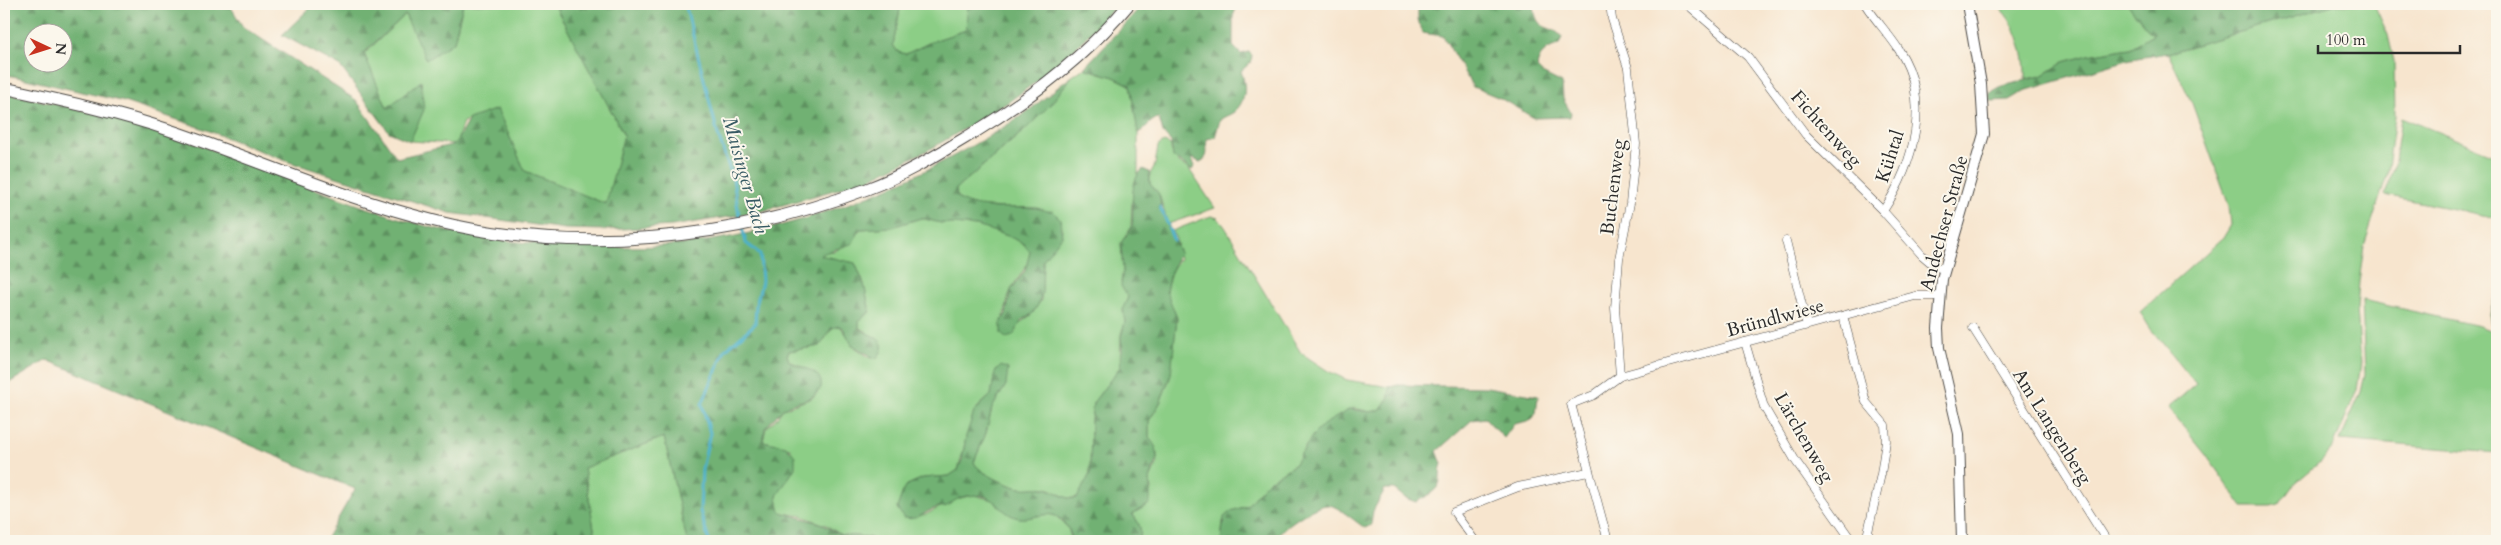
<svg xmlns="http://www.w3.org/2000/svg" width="2501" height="545" font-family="Cardo,serif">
<defs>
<pattern id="forest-firs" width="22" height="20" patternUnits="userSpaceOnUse" patternTransform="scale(1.25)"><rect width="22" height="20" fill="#71b173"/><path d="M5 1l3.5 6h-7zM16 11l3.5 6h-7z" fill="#5d905f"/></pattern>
</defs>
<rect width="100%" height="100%" fill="#fbf7ec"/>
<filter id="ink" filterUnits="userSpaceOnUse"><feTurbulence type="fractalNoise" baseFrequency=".02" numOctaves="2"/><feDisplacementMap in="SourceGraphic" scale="10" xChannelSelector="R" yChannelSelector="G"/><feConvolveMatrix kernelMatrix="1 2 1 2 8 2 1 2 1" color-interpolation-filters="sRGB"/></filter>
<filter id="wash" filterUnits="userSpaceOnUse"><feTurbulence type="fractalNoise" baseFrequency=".0096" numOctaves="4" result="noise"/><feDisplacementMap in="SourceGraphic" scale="20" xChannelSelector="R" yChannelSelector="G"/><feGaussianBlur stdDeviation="1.12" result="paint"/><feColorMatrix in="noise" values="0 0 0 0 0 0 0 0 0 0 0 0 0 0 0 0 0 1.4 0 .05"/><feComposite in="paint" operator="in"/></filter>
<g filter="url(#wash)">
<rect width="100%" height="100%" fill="#f7e5ce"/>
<g fill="#8cce86" stroke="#5c7c58">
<polygon points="463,4 554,4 624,135 606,204 525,171 497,109 463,122 456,144 410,141 423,110 421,82 387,108 364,54 405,15 454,42"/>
<polygon points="901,4 968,4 966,30 933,41 906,54 898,52 893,45"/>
<path d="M1995 4H2127L2153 35 2130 48 2089 55 2064 62 2042 76 2025 79C2026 53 2016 20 1995 4Z"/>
<polygon points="2336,4 2374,4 2388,35 2394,61 2395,116 2387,175 2364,246 2359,282 2357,309 2361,363 2357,390 2333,447 2319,463 2294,484 2279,505 2271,507 2243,507 2206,455 2168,408 2196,384 2150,328 2140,312 2223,238 2231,225 2229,206 2192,103 2168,53"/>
<path d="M1084 68 1114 77 1130 85 1138 128V173L1132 201 1131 228 1121 243 1123 270 1121 282 1128 297 1123 311 1125 322 1121 334 1120 367 1093 403 1091 420 1090 474 1079 496C1067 503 1058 491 1047 488 1038 486 1029 490 1020 488 1009 486 977 472 974 462L986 433 992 408 1006 385 995 372 991 395 978 407 972 418 958 470 949 476 923 478 905 486 897 508 900 512 925 515 956 499 974 495 996 501 1007 512 1024 518 1045 513 1056 516 1068 528 1072 541H877L868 537 841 535 826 525 802 516 783 513 779 509 777 496C784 474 803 476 790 448L763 441 766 428 775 420 783 409 812 398 817 392 803 367 789 361 787 355 789 351 820 346 832 328 840 326 857 349 872 359 866 331 859 328V320L870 312 864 284 855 263 820 256 824 252 836 251 861 229 892 227 921 218 941 223 977 226 1008 236 1023 243 1030 252C1028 269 1018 276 1011 290 1006 301 1007 312 1001 323L1019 324 1032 314 1041 300 1043 260C1050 244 1068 239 1060 219 1053 215 1042 208 1035 208 1014 206 971 212 957 197L956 189 1027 128 1050 105 1071 77Z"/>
<polygon points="2401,117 2497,156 2497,218 2385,195 2395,161"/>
<polygon points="1164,142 1171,145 1171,150 1179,163 1189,169 1215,208 1168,224 1159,194 1150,184 1150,174 1155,165 1158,146"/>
<path d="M1211 216 1218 218 1225 227 1301 353 1328 371 1347 380 1390 387 1389 397 1380 410 1370 412 1354 408 1347 411 1313 435 1294 465 1267 482 1247 506 1234 510 1223 521 1221 541H1139C1143 532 1139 521 1132 514L1151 490 1150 479 1157 464V453L1149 437V421L1160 403 1170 378 1177 318 1166 291 1171 271 1180 259 1176 239 1172 231Z"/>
<polygon points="2362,300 2479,326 2497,333 2497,453 2340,440 2361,392 2365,374"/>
<polygon points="664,437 687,541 596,541 584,468"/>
</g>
<g fill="url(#forest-firs)" stroke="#4e6e4f" fill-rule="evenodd">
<path d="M4 4H229L243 27 356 100 397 158 455 144 469 119 497 109 525 171 606 204 624 135 554 4H901L893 45 898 52 906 54 933 41 966 30 968 4H1118L1058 66 1007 103 934 147 865 181 759 212 672 226 606 230 565 229 450 213 286 161 199 127 121 101 4 74ZM62 32V62H32V32Z"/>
<polygon points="314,4 463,4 454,42 426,60 405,15 364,53 387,108 421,81 424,110 410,141 389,132 340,66 282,35"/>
<path d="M1143 4H1238L1233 16V46L1241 54 1249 52 1252 55 1251 62 1241 71C1246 85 1247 101 1234 112 1229 116 1224 116 1220 120L1215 137 1207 139C1205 148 1211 157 1200 162L1191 158 1195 166 1192 170 1173 157 1171 142 1163 133 1159 118C1152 118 1146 129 1138 133L1130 85 1114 77 1084 68Z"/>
<path d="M1418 4H1534C1535 34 1551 23 1562 37L1559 45C1548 47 1537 55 1537 68L1542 73 1562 83 1563 99 1571 113 1570 117 1534 118 1500 98 1473 87 1443 36 1422 33 1418 19Z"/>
<polygon points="2127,4 2336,4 2168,53 2131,59 2024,91 2009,100 1991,101 1989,95 1992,91 1999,87 2042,76 2064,62 2089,55 2130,48 2153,35"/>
<path d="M1071 77 1050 105 1027 128 956 189 957 197C970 211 1015 207 1034 208 1041 208 1044 212 1053 211L1060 219 1062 236 1043 260 1042 294 1038 305 1032 314 1022 320 1013 336 1006 338 1001 334V323L1006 314 1011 290 1025 271 1030 252 1023 243 1008 236 977 226 941 223 921 218 892 227 861 229 858 231 853 243C847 246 823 253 820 255L855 263 864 284 870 312 859 320V328C870 337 894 339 876 359L852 345 843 328 839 326 832 328 820 346 789 351 787 355 789 361C800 369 824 369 821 388 809 404 798 399 784 408 781 410 769 424 765 428L763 441 786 446 795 456V468L777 496 779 509 783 513 820 523 841 535 868 537 877 541H687L664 437 584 468 596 541H325L355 489 47 360 4 386V92C63 106 122 118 180 138 262 167 341 203 426 226 475 239 527 244 577 246 613 247 649 248 685 244 803 230 913 184 1012 122 1033 109 1052 91 1071 77Z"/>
<path d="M1143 169 1149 172 1150 184 1159 194 1162 210 1180 253 1169 277 1166 291 1177 318 1171 374 1160 403 1149 421V437L1155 446 1157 458 1150 479V501L1148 505 1132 514C1139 522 1143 531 1139 541H1072C1072 535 1069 529 1065 524 1050 504 1034 523 1015 517 998 511 994 491 968 496 959 497 954 501 947 506 943 508 940 506 936 508 923 512 919 521 904 518L897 508 905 486 923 478 949 476 958 470 962 460 966 436 974 412 991 395 995 372 1001 366 1008 369 1006 385 992 408 986 433 974 462C977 472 1010 487 1021 488 1030 489 1038 486 1048 489 1059 492 1066 501 1077 498L1090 474 1091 420 1093 403 1120 367 1122 350 1121 337 1125 322 1123 308 1128 297 1121 286 1123 270 1121 243C1124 237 1130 233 1132 226 1135 208 1127 183 1143 169Z"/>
<path d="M2497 291V333C2484 322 2492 304 2497 291Z"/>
<path d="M1398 385 1487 387 1538 396 1536 413 1532 420 1514 424 1504 438 1485 418 1472 420 1437 451 1442 464C1439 471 1441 478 1439 484 1436 492 1423 498 1416 502L1405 498 1394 489H1385L1373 511 1371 525 1365 528C1357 523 1338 506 1329 505 1316 503 1279 530 1272 541H1221L1224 517 1231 511 1247 506 1267 482 1294 465 1313 435 1323 425 1350 409 1370 412 1380 410 1389 397 1390 387Z"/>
</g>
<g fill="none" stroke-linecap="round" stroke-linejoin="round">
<g stroke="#4cb1cb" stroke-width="3">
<polyline points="685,4 718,135 733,179 740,221"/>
<polyline points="1160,207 1168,225"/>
<polyline points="1169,229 1174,241"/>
<polyline points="709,541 700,511 702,469 710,433 702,404 725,350 755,324 756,306 762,281 760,254 746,243 742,227"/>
</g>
</g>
</g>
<g filter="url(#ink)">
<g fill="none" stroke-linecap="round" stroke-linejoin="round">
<defs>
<g id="street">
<polyline points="1610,4 1612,19 1628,68 1636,144 1630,203 1619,259 1615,308 1620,376"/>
<polyline points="1687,4 1748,57 1806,135 1883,211 1922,255 1936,267 1945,269"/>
<path d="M1865 4C1875 20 1889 34 1899 50 1932 101 1914 164 1883 211"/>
<polyline points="1786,241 1807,325"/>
<polyline points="1843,316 1866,402 1885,425 1886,441 1881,474 1866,541"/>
<polyline points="1973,328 2107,541"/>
<polyline points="1745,342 1764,407 1795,460 1852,541"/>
<polyline points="1475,541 1454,512 1518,487 1588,472"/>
<polyline points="1608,541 1571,404 1594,395 1620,376 1915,296 1940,296"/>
</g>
<polyline id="secondary" points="1962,541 1959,434 1939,348 1938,328 1942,279 1984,134 1981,84 1967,4"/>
<path id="primary" d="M4 88C59 100 116 112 169 130 258 160 344 199 435 221 575 256 733 240 867 189 905 175 940 153 975 132 1032 97 1086 56 1129 4"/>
</defs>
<use href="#street" stroke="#4a4743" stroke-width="9"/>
<use href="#secondary" stroke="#4a4743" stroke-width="12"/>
<use href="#primary" stroke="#4a4743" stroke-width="13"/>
<use href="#street" stroke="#fff" stroke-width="8"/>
<use href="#secondary" stroke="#fff" stroke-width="10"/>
<use href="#primary" stroke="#fff" stroke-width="11"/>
</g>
</g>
<g text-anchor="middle" stroke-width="4" stroke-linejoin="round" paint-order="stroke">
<g font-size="19" fill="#2b2b2b" stroke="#fbf7ec">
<text transform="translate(1827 128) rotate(48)" y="7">Fichtenweg</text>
<text transform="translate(1889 156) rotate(-72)" y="7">Kühtal</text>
<text transform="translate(1612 187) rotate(-83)" y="7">Buchenweg</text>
<text transform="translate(1943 223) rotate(-75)" y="7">Andechser Straße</text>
<text transform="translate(1775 317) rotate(-15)" y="7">Bründlwiese</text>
<text transform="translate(2053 426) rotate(58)" y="7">Am Langenberg</text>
<text transform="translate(1805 437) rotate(60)" y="7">Lärchenweg</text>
</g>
<g font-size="20" font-style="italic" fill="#375a63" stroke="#fbf7ec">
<text transform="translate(746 175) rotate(74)" y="7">Maisinger Bach</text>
</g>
</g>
<rect width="2501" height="545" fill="none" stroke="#fbf7ec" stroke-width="20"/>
<g transform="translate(48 48) rotate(94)"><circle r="24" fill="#fbf7ec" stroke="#a8a59f"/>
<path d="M0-4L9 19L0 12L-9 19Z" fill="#c8321e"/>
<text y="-8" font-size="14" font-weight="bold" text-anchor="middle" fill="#2b2b2b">N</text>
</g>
<path d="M2318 45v8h142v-8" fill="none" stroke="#2b2b2b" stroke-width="2.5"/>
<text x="2326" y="45" font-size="15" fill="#2b2b2b" stroke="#fbf7ec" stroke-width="4" paint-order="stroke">100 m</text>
</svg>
